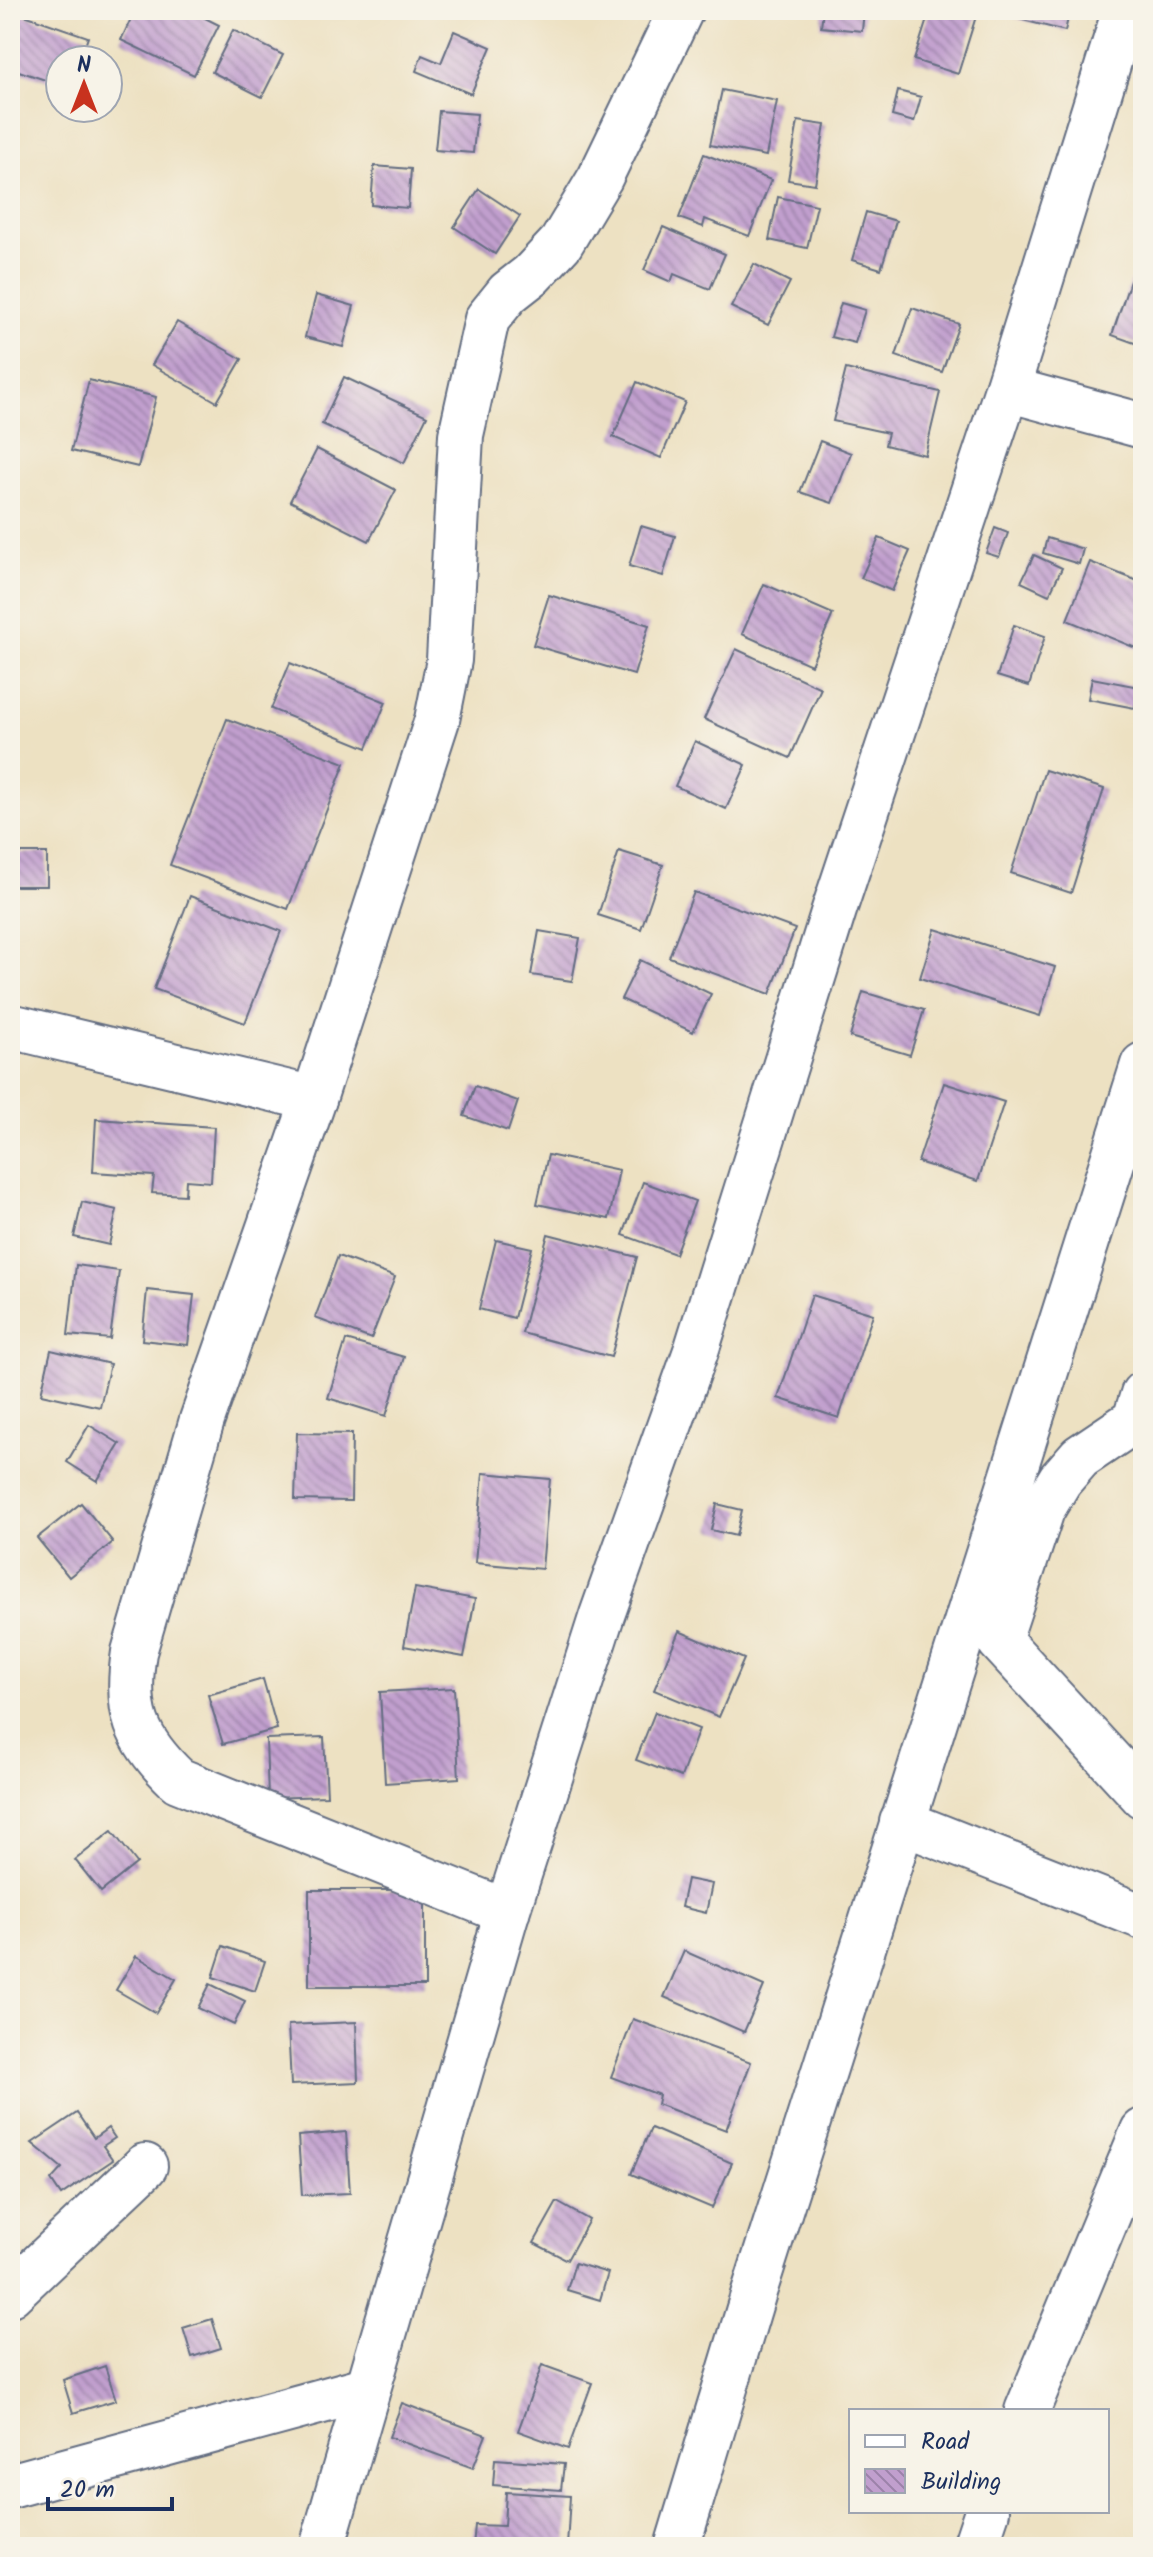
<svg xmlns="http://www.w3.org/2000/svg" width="1153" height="2557" font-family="Kalam,sans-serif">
<defs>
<pattern id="building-back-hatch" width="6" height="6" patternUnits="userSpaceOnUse" patternTransform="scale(2)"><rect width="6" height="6" fill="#c19fce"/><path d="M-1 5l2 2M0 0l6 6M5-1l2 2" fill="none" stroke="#9c82aa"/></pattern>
</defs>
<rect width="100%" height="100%" fill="#f7f3e8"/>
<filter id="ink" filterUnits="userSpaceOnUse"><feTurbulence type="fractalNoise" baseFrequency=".0125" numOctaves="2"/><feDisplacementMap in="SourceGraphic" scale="16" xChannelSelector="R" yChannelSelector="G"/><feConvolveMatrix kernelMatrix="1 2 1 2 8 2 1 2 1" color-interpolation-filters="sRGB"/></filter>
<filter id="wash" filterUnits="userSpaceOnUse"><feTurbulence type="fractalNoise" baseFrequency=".006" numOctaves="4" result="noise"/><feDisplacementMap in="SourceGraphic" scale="32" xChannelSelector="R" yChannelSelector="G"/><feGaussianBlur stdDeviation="1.8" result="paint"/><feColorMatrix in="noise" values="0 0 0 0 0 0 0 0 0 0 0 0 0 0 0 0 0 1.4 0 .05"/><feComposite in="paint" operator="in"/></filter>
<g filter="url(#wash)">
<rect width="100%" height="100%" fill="#ede1c2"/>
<g id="blocks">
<g fill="url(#building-back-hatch)">
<polygon points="10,10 88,37 80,60 60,60 60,85 10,68"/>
<polygon points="135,10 189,10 219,25 194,75 121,40"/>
<polygon points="823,10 864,10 862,31 821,27"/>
<polygon points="930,10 978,10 958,74 914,60"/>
<polygon points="1017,10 1070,10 1065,31 1015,18"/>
<polygon points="233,30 283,55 262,97 212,72"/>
<polygon points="454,31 491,47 471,94 416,71 422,55 441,63"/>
<polygon points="722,90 777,101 766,156 710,145"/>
<polygon points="898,91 921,97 914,122 892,116"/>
<polygon points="439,111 477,114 473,153 435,150"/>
<polygon points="798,121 825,125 815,184 788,180"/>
<polygon points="704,154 771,180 749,236 705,219 703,227 679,218"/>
<polygon points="374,166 411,169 408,208 371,205"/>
<polygon points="479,189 520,216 495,254 454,227"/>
<polygon points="778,197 817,205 807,248 769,240"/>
<polygon points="866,212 896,221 881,269 852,260"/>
<polygon points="663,227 725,254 710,289 674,274 671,282 644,270"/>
<polygon points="754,264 790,282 768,325 731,307"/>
<polygon points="1130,281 1143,285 1143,346 1112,335"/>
<polygon points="316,295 354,306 343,347 305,337"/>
<polygon points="841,303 865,310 855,343 831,337"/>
<polygon points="912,308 959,324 942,372 896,356"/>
<polygon points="177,322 242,359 217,402 152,365"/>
<polygon points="846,369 940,392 925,455 885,445 888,433 833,421"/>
<polygon points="344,377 427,416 404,463 322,424"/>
<polygon points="89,380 156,397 138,467 71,451"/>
<polygon points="637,382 685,402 661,458 613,437"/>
<polygon points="820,441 851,453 832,503 800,492"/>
<polygon points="317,449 396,490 369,541 290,501"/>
<polygon points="641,526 675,536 663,576 629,566"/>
<polygon points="995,528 1008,533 999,557 986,553"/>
<polygon points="879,538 910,551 892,591 861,578"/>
<polygon points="1047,538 1083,549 1079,564 1043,553"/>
<polygon points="1034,555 1062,568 1049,595 1021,582"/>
<polygon points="1090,562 1143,583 1143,651 1067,620"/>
<polygon points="764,584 833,614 811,665 742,634"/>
<polygon points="549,595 649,625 634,675 533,645"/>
<polygon points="1014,625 1045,636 1029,686 997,676"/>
<polygon points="736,649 821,688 790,758 704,719"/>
<polygon points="290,663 386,702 367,748 271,709"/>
<polygon points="1092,678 1139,687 1135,708 1088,699"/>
<polygon points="227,719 345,763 288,909 170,865"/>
<polygon points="695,741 746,765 726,809 675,786"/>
<polygon points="1045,770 1104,789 1071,893 1011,873"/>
<polygon points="619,851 663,865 641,929 598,915"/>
<rect x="10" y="853" width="37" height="33"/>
<polygon points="694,892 795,929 770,994 669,957"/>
<polygon points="190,896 281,931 245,1023 154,989"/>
<polygon points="935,929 1055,967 1040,1016 920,978"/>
<polygon points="539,931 580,938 572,981 531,975"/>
<polygon points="640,960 711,994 693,1032 621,999"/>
<polygon points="863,992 924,1010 910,1055 850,1037"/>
<polygon points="944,1083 1004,1102 978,1181 918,1162"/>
<polygon points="475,1086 518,1101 508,1131 464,1116"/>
<polygon points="96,1119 214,1127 211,1182 186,1180 185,1195 152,1193 154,1176 93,1172"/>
<polygon points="548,1155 619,1170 609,1219 537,1204"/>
<polygon points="643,1182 695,1201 675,1254 623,1235"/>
<polygon points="82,1202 117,1210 109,1245 74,1237"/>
<polygon points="548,1234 637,1257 611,1357 522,1333"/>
<polygon points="496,1240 532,1248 514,1318 479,1309"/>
<polygon points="338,1256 395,1277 371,1339 315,1318"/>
<polygon points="76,1265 119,1271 110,1339 68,1335"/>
<polygon points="147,1290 194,1295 188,1345 142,1340"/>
<polygon points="812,1295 873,1314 839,1418 778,1398"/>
<polygon points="346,1340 404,1357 386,1416 328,1398"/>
<polygon points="51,1350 110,1364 100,1407 41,1394"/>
<polygon points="89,1425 120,1444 97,1481 67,1462"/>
<polygon points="297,1433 352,1434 351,1501 295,1500"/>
<polygon points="483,1473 550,1479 542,1569 475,1563"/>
<polygon points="81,1503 113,1542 69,1577 37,1538"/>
<polygon points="717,1504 742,1510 736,1536 711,1530"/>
<polygon points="415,1588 475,1599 464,1657 404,1646"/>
<polygon points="679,1631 744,1659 719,1717 654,1690"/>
<polygon points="263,1679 277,1729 223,1744 208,1695"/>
<polygon points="454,1688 459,1778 385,1783 380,1692"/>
<polygon points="655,1712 699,1729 681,1777 636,1760"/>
<polygon points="324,1737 327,1796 268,1798 266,1739"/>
<polygon points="112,1831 137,1863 101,1892 75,1860"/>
<polygon points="687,1879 712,1884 706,1913 681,1907"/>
<rect x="309" y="1890" width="116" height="96"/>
<polygon points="223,1946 265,1961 255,1991 213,1977"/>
<polygon points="684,1951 764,1986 744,2032 664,1997"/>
<polygon points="136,1956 176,1979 156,2013 116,1990"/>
<polygon points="210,1984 245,2001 234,2025 198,2008"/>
<polygon points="633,2019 751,2062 726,2130 657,2104 659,2095 611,2077"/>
<polygon points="356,2022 358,2082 291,2085 288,2025"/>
<polygon points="77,2113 94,2138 108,2128 115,2138 103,2146 113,2160 61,2195 51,2180 62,2168 32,2143"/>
<polygon points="651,2128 732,2163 712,2208 631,2174"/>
<polygon points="346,2132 350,2193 302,2195 298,2136"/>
<polygon points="557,2202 589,2220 567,2260 534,2243"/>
<polygon points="575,2263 608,2273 600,2300 567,2290"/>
<polygon points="212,2319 221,2348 192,2357 183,2328"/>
<polygon points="542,2365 592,2383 568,2449 518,2431"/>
<polygon points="105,2366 116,2400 73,2413 63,2380"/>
<polygon points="402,2403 486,2435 473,2468 389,2437"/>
<polygon points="495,2459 564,2464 561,2490 493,2485"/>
<polygon points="506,2492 570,2496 567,2547 473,2547 475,2525 504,2526"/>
</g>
</g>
</g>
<g filter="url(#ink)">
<use href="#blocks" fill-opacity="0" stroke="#646d81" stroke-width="2"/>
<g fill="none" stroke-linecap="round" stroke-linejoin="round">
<defs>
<g id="minor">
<polyline points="1007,389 1143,426"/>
<polyline points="10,1026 314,1099"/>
<polyline points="1143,1394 1135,1420 1080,1457 1060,1480 1042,1510 999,1640 1143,1796"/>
<polyline points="902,1822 1143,1917"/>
<path d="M507 1912 178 1780C135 1739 125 1711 134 1652L202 1420 314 1099 437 720 449 660 461 435 487 319 508 293 531 275 561 243 600 178 681 10"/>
<polyline points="10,2294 145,2166"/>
<polyline points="1027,2411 1143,2131"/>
<polyline points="10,2486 366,2389"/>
<polyline points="322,2547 507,1912 602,1615 697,1348 834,910 1007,389 1125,10"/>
<polyline points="677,2547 754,2292 1143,1065"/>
<polyline points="975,2547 987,2511"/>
</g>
</defs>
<use href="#minor" stroke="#646d81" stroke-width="48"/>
<use href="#minor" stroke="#fff" stroke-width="44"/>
</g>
</g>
<rect width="1153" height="2557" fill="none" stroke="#f7f3e8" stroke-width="40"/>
<rect x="849" y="2409" width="260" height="104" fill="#f7f3e8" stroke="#9fa5b1" stroke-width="2"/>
<rect x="865" y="2435" width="40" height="12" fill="#ffffff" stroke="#9fa5b1" stroke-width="2"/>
<text x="921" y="2449" font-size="24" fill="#1b2f5e">Road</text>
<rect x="865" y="2469" width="40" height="24" fill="url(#building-back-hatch)" stroke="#9fa5b1" stroke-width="2"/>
<text x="921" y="2489" font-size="24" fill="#1b2f5e">Building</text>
<g transform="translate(84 84)"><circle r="38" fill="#f7f3e8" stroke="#9fa5b1" stroke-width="2"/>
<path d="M0-6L14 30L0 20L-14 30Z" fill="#c8321e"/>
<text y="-12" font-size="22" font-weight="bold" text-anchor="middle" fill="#1b2f5e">N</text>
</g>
<path d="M48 2497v12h124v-12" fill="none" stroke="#1b2f5e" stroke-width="4"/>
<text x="60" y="2497" font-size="24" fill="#1b2f5e" stroke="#f7f3e8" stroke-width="6" paint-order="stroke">20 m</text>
</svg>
